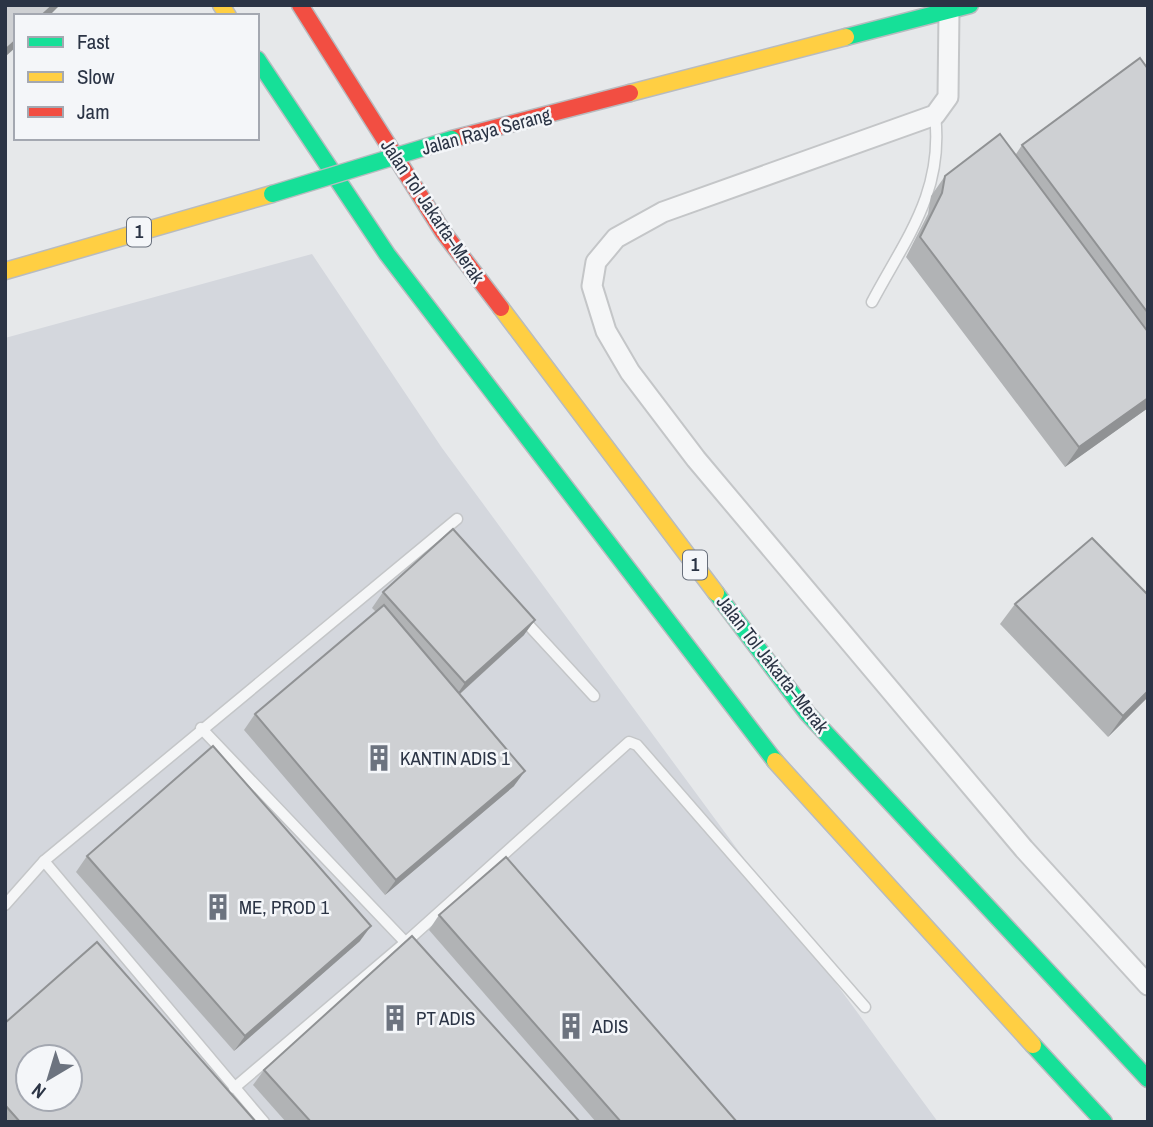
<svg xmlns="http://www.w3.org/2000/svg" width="1153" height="1127" font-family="'Archivo Narrow',sans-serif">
<rect width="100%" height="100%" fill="#e6e8ea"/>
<path fill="#d4d7dd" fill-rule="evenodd" d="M312 254 442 448 938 1122H5V338ZM28 1057H70V1099H28Z"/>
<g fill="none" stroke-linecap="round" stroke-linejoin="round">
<defs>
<g id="lane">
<path d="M872 302C906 238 944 192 935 115"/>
<polyline points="523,619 594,696"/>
<polyline points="201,728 408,945"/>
<polyline points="44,861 457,519"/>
<polyline points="5,905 44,861 264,1122"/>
<polyline points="234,1088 406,942 629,742 637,745 865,1007"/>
</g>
<polyline id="street" points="949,11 948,97 935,115 663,212 616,238 596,262 592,286 606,331 630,372 696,459 1024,849 1148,985"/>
<g id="fast">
<polyline points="846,37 970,5"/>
<polyline points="257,59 387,254 775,761"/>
<polyline points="716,593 807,713 1148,1079"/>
<polyline points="1033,1045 1104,1122"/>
</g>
<g id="slow">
<polyline points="221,5 228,16"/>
<polyline points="630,93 846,37"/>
<polyline points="5,271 272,194"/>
<polyline points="501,308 716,593"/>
<polyline points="775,761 1033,1045"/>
</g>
<g id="jam">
<polyline points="300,5 443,232 501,308"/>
<polyline points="452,139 630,93"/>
</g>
</defs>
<use href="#lane" stroke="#c4c6c8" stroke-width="13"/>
<use href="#street" stroke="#c4c6c8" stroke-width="23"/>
<use href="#fast" stroke="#b8bbbf" stroke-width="19"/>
<use href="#slow" stroke="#b8bbbf" stroke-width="19"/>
<use href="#jam" stroke="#b8bbbf" stroke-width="19"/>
<use href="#lane" stroke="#f5f6f7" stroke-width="10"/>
<use href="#street" stroke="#f5f6f7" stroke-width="19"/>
<use href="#fast" stroke="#16e098" stroke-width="16"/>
<use href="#slow" stroke="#ffcf43" stroke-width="16"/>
<use href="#jam" stroke="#f24e42" stroke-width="16"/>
<defs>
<polyline id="fast-bridge" points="272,194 452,139"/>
</defs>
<use href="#fast-bridge" stroke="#b8bbbf" stroke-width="19" stroke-linecap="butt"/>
<use href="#fast-bridge" stroke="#16e098" stroke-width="16"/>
</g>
<g fill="#b1b3b5">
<polygon points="1148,69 1148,408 1065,467 906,257 928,214 931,196 945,176 1016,154 1022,145"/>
<polygon points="383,592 524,635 460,694 514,786 385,895 244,730 255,714 376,612 372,608"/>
<polygon points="1148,595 1148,697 1108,737 1000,624 1015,604"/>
<polygon points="87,856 360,941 234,1051 76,872"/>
<polygon points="439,915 737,1122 596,1122 429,930"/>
<polygon points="5,1023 256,1122 5,1122"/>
<polygon points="264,1070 580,1122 286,1122 253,1085"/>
</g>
<g fill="#909294">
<polygon points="53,5 60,5 49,16 41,16"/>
<polygon points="16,40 16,47 5,57 5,50"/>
<polygon points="1148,398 1148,408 1065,467 1079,447"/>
<polygon points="535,620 524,635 454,699 465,683"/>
<polygon points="1148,691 1148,697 1108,737 1123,716"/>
<polygon points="525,771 514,786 385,895 396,880"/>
<polygon points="371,926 360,941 234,1051 245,1036"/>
</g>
<g fill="#ced0d3" stroke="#909294" stroke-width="2" fill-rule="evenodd">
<polygon points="5,5 53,5 41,16 16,16 16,40 5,50"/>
<polygon points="1140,58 1148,69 1148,313 1022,145"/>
<polygon points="1000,134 1148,332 1148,398 1079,447 920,237 942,193 945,176"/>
<polygon points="453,529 535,620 465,683 383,592"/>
<polygon points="1092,538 1148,595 1148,691 1123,716 1015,604"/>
<polygon points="384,605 525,771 396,880 255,714"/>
<polygon points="213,746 371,926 245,1036 87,856"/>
<polygon points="506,857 737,1122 621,1122 439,915"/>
<polygon points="412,936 580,1122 311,1122 264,1070"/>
<path d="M97 942 256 1122H20L5 1105V1023ZM28 1057H70V1099H28Z"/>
</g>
<defs>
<symbol id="building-bare" viewBox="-9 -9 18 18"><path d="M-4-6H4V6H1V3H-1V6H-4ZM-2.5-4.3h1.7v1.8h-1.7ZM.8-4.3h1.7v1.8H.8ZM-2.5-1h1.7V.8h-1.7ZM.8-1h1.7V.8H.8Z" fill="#6c737f" stroke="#f4f6f9" stroke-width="2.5" paint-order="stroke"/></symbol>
</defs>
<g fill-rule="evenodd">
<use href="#building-bare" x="360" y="739" width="38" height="38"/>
<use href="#building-bare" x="199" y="888" width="38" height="38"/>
<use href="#building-bare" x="376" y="999" width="38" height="38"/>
<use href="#building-bare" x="552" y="1007" width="38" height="38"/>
</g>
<g text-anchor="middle" stroke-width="5" stroke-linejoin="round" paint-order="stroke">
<g fill="#f4f6f9" stroke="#676e7b" stroke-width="2">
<rect x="127" y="217.5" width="24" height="29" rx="5"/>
<rect x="683" y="550.5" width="24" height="29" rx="5"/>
</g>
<g font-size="18" font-weight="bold" fill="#2b3445">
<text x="139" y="238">1</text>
<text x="695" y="571">1</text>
</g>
<g font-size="19" fill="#2b3445" stroke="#f4f6f9">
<text transform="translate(486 131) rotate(-15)" y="7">Jalan Raya Serang</text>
<text transform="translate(433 211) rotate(56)" y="7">Jalan Tol Jakarta–Merak</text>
<text transform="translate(773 664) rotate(52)" y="7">Jalan Tol Jakarta–Merak</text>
</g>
<g font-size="19" fill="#2b3445" stroke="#f4f6f9" text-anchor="start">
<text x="400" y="765">KANTIN ADIS 1</text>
<text x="239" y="914">ME, PROD 1</text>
<text x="416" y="1025">PT ADIS</text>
<text x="592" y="1033">ADIS</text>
</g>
</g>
<rect width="1153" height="1127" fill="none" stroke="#2b3445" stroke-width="14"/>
<rect x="14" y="14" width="245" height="126" fill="#f4f6f9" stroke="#a4a8b1" stroke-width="2"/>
<rect x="28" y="37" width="35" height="10" fill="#16e098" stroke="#a4a8b1" stroke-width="2"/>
<text x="77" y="49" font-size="21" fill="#2b3445">Fast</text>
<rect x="28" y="72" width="35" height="10" fill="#ffcf43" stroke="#a4a8b1" stroke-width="2"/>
<text x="77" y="84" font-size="21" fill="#2b3445">Slow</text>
<rect x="28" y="107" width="35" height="10" fill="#f24e42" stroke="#a4a8b1" stroke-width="2"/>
<text x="77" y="119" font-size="21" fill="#2b3445">Jam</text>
<g transform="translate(49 1078) rotate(218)"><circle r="33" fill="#f4f6f9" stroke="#a4a8b1" stroke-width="2"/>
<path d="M0-5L12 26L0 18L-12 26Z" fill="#6c737f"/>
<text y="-10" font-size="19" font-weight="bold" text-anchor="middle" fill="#2b3445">N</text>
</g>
</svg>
